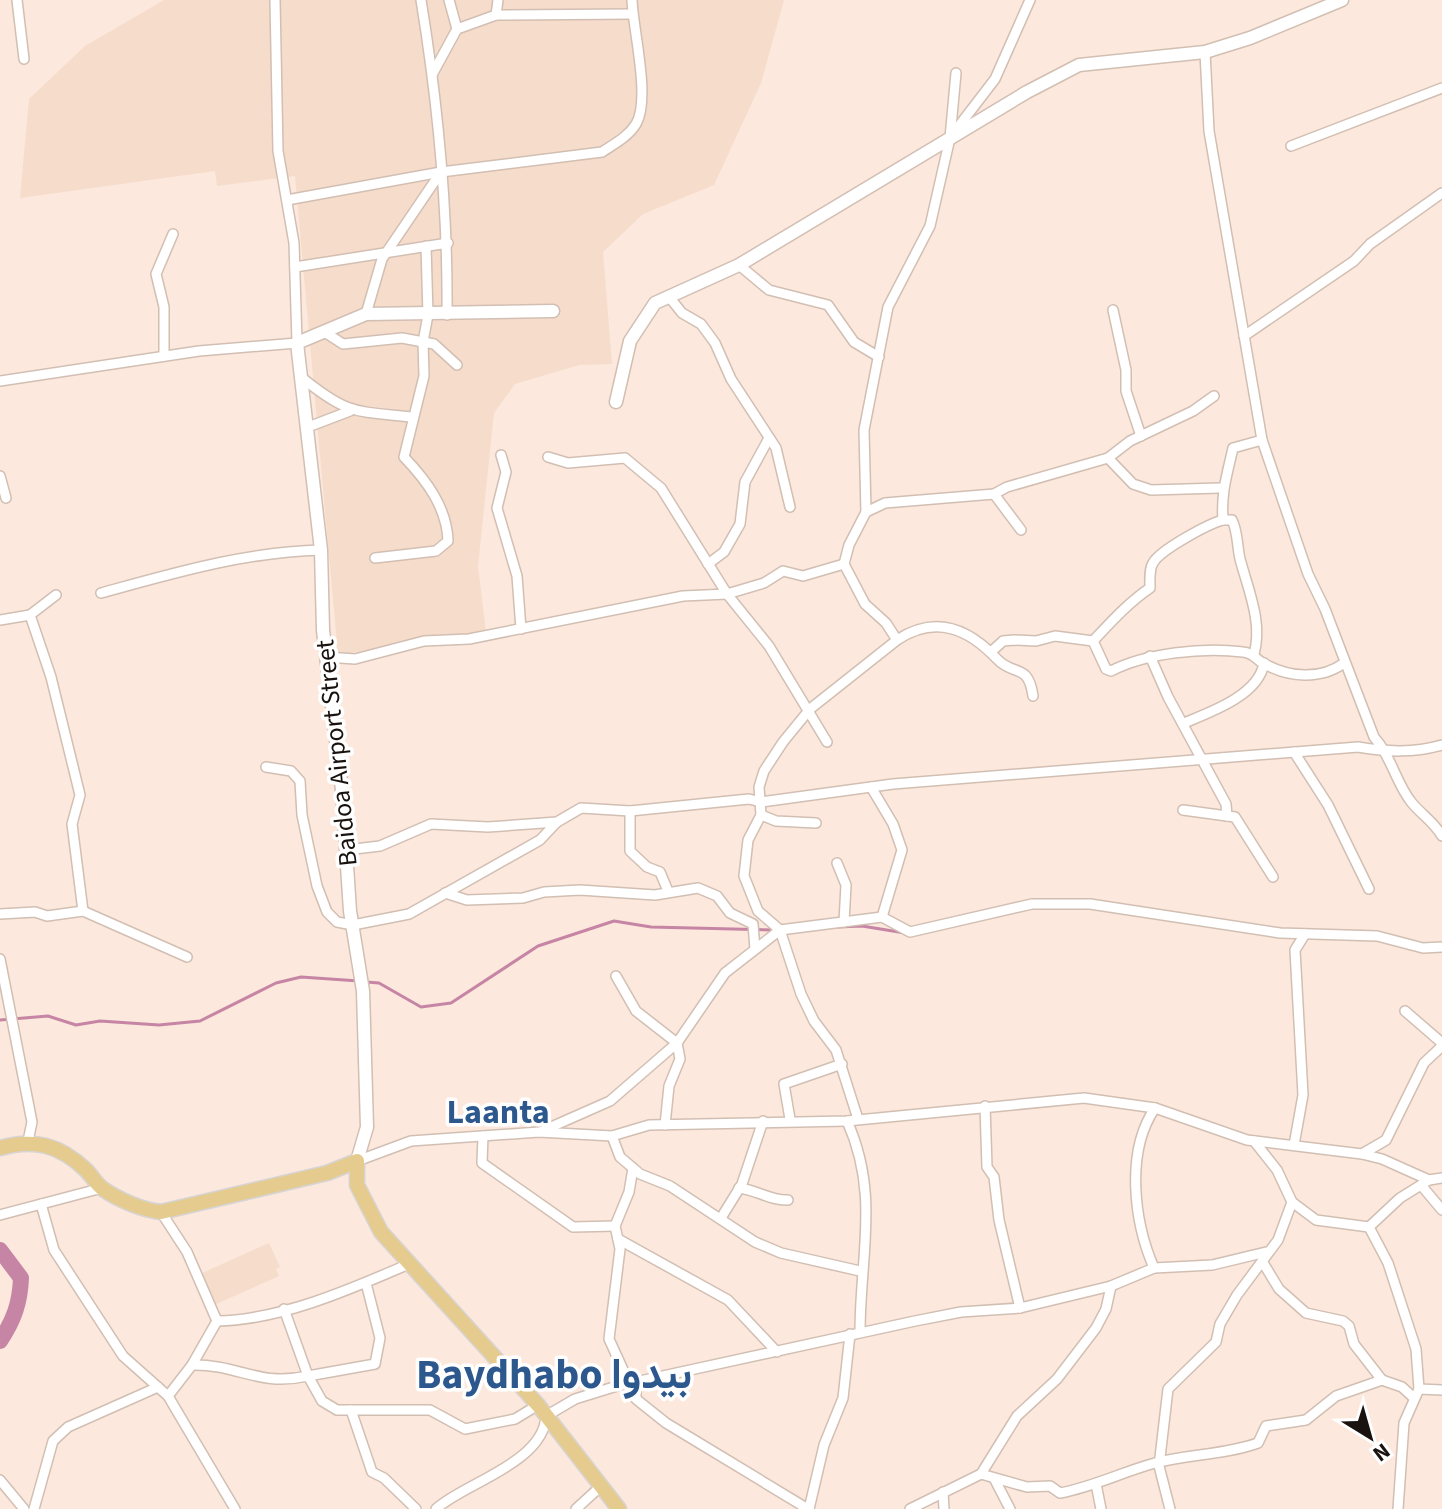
<svg xmlns="http://www.w3.org/2000/svg" width="1442" height="1509" font-family="'Source Sans 3',Vazirmatn,sans-serif">
<rect width="100%" height="100%" fill="#fce8dc"/>
<g fill="#f6dccb">
<polygon points="164,0 784,0 761,83 714,185 643,214 603,252 612,364 579,365 515,384 494,413 478,566 486,632 338,655 295,176 217,186 215,171 20,198 29,99 85,46"/>
<polygon points="269,1243 280,1267 276,1269 279,1276 214,1305 200,1274"/>
</g>
<g fill="none" stroke-linecap="round" stroke-linejoin="round">
<g stroke="#c685a4" stroke-width="3">
<polyline points="838,927 862,926 905,933"/>
<polyline points="366,982 379,983 421,1007 451,1003 538,946 614,921 651,927 774,930"/>
<polyline points="0,1020 48,1016 76,1025 100,1021 159,1025 200,1021 276,983 301,977 359,981"/>
</g>
<path stroke="#c685a4" stroke-width="16" d="M0 1250 21 1278C20 1303 14 1320 0 1341"/>
<defs>
<g id="minor">
<polyline points="17,0 24,59"/>
<path d="M421 0C438 104 448 210 447 315"/>
<polyline points="449,0 457,29"/>
<polyline points="496,15 498,0"/>
<polyline points="433,73 457,29 496,15 632,14"/>
<polyline points="952,135 995,79 1030,0"/>
<polyline points="1291,146 1442,88"/>
<path d="M287 200 441 172 602 152C614 144 628 137 636 124 651 99 633 30 632 0"/>
<polyline points="739,265 769,290 828,305 854,342 879,357"/>
<polyline points="295,267 448,243"/>
<polyline points="670,298 682,313 701,324 715,343 731,379 776,448 790,507"/>
<polyline points="1113,310 1126,370 1126,391 1141,436"/>
<polyline points="366,314 382,259 441,172"/>
<polyline points="326,333 343,344 402,338 434,344 457,365"/>
<polyline points="1244,336 1354,261 1370,244 1442,193"/>
<polyline points="164,356 164,307 156,274 173,234"/>
<path d="M301 377C348 415 354 411 412 417"/>
<polyline points="0,381 199,351 297,343 294,243 278,151 275,0"/>
<polyline points="308,427 350,411"/>
<path d="M1262 440 1308 574 1325 609 1374 737C1392 757 1396 784 1412 803 1423 816 1433 821 1442 836"/>
<polyline points="501,455 506,472 497,508 517,576 521,629"/>
<polyline points="548,457 568,463 625,458 661,488 727,594 769,646 827,742"/>
<polyline points="1108,458 1133,484 1151,490 1220,488"/>
<polyline points="0,476 6,498"/>
<polyline points="994,494 1021,530"/>
<polyline points="866,512 885,503 994,494 1007,487 1108,458 1130,441 1193,411 1214,396"/>
<path d="M1223 520H1232C1238 532 1237 546 1240 559 1248 589 1263 623 1254 654"/>
<path d="M375 558 436 551 448 541C447 508 427 481 404 457L424 376 423 342 428 315 426 246"/>
<polyline points="708,564 724,552 740,524 745,482 769,438"/>
<path d="M101 593C174 573 244 552 321 550"/>
<polyline points="56,595 30,615 51,677 80,795 72,824 83,911"/>
<polyline points="0,620 30,615"/>
<path d="M897 640C935 615 968 628 997 659 1014 677 1028 662 1033 696"/>
<path d="M1093 641C1111 622 1129 602 1150 588 1150 580 1149 569 1153 563 1160 550 1208 524 1223 520 1221 492 1227 475 1233 448L1262 440 1209 131 1205 52"/>
<path d="M992 651 1003 641 1014 640 1036 641 1055 636 1093 641 1106 669 1111 671C1146 653 1203 647 1243 652 1254 653 1255 659 1263 663 1289 678 1321 680 1344 663"/>
<polyline points="1150,656 1168,697 1226,804 1227,816 1235,817 1273,877"/>
<polyline points="326,657 355,659 424,641 469,639 683,596 727,594 764,583 783,571 803,576 844,564"/>
<path d="M1184 723C1211 712 1259 695 1264 663"/>
<polyline points="1294,752 1328,805 1369,889"/>
<polyline points="266,767 291,771 300,781 302,815 317,886 327,912 337,922 353,925 409,914 540,840 557,822"/>
<polyline points="871,787 893,824 902,850 882,917"/>
<polyline points="1183,810 1227,816"/>
<polyline points="630,811 630,851 647,867 660,872 668,891"/>
<polyline points="761,815 776,821 816,823"/>
<path d="M346 850 380 846 431 824 488 827 557 822 581 808 630 811 749 799 761 802 893 784 1358 747C1388 752 1413 753 1442 745"/>
<polyline points="837,863 846,885 844,922"/>
<polyline points="445,893 467,900 523,898 544,892 580,890 655,895 698,888 717,896 730,913 753,924 755,949"/>
<polyline points="0,914 35,912 47,916 83,911 187,957"/>
<polyline points="0,959 32,1122 28,1141"/>
<polyline points="616,976 636,1011 677,1043 680,1059 669,1086 665,1125"/>
<polyline points="1405,1011 1442,1043"/>
<polyline points="985,1106 987,1167 994,1177 999,1220 1020,1308"/>
<polyline points="790,1119 784,1084 842,1064"/>
<polyline points="858,1119 836,1050 814,1021 801,994 780,930 758,911 744,876 748,840 761,815 759,787 764,771 783,742 810,709 897,640 886,623 865,604 844,564 849,545 866,512 864,430 888,307 930,226 950,138 956,73"/>
<path d="M847 1121C880 1194 860 1256 860 1332"/>
<polyline points="542,1131 610,1101 677,1043 725,973 780,930 882,917 910,932 1032,904 1090,904 1280,933 1377,936 1423,948 1442,947"/>
<polyline points="483,1136 482,1163 573,1227 615,1226"/>
<polyline points="612,1136 620,1157 640,1174 670,1186 755,1242 781,1253 860,1271"/>
<polyline points="1294,1145 1303,1095 1295,950 1305,934"/>
<polyline points="1362,1154 1386,1140 1424,1063 1442,1046"/>
<polyline points="357,1161 411,1141 539,1132 612,1136 649,1125 847,1121 1084,1098 1155,1108 1247,1140 1362,1154 1382,1159 1429,1180 1442,1178"/>
<polyline points="1421,1185 1442,1210"/>
<path d="M739 1188C757 1190 771 1201 788 1200"/>
<polyline points="1292,1202 1316,1220 1369,1227 1400,1198 1429,1180"/>
<polyline points="41,1204 54,1250 123,1356 168,1396 235,1509"/>
<polyline points="161,1212 187,1252 217,1321"/>
<polyline points="0,1215 102,1188"/>
<polyline points="721,1218 742,1184 763,1121"/>
<polyline points="1369,1227 1388,1263 1416,1349 1419,1389 1404,1423 1398,1509"/>
<polyline points="618,1239 728,1300 777,1352"/>
<polyline points="1262,1261 1279,1289 1306,1313 1343,1321 1349,1326 1354,1344 1382,1380"/>
<path d="M1154 1268C1134 1222 1125 1152 1155 1108"/>
<polyline points="284,1309 308,1376 375,1364 380,1338 366,1283"/>
<path d="M217 1321C281 1320 351 1289 409 1264"/>
<path d="M192 1365C239 1364 257 1387 308 1376L322 1401 337 1410H430L465 1429 515 1419 538 1405"/>
<polyline points="636,1384 636,1399 666,1423 808,1509"/>
<polyline points="630,1385 609,1339 620,1249 615,1226 629,1192 633,1168"/>
<polyline points="1419,1389 1442,1390"/>
<polyline points="168,1396 192,1365 217,1321"/>
<polyline points="351,1410 372,1472 384,1478 416,1509"/>
<path d="M981 1474 1027 1487 1050 1486 1060 1493C1093 1487 1122 1472 1155 1463 1189 1454 1224 1455 1258 1443L1266 1426 1306 1420 1336 1396 1382 1380 1402 1387 1414 1398"/>
<polyline points="0,1480 24,1509"/>
<polyline points="995,1480 1010,1509"/>
<polyline points="1096,1484 1101,1509"/>
<polyline points="943,1492 944,1509"/>
<polyline points="34,1509 53,1441 68,1427 158,1387"/>
<path d="M436 1509C462 1484 544 1463 546 1416L575 1399 617 1386 915 1321 961 1312 1020 1308 1111 1286 1154 1268 1212 1265 1266 1252"/>
<polyline points="576,1509 601,1486"/>
<polyline points="809,1509 824,1445 843,1398 850,1334"/>
<polyline points="910,1509 981,1474 1017,1416 1057,1379 1096,1328 1106,1309 1111,1286"/>
<polyline points="1170,1509 1159,1466 1168,1389 1216,1342 1220,1324 1237,1295 1278,1240 1292,1202 1277,1170 1254,1141"/>
</g>
<g id="tertiary">
<polyline points="616,402 630,341 655,303 739,265 1027,92 1079,65 1205,52 1250,38 1342,0"/>
<polyline points="357,1161 367,1127 363,991 350,911 342,790 323,630 321,550 297,343 366,314 553,311"/>
</g>
<path id="primary" d="M0 1148C34 1138 60 1145 86 1170 92 1176 96 1184 103 1189 119 1200 142 1210 161 1212L327 1173 357 1161V1185L381 1232 538 1405 619 1509"/>
</defs>
<use href="#minor" stroke="#d2bfb3" stroke-width="12"/>
<use href="#tertiary" stroke="#d2bfb3" stroke-width="15"/>
<use href="#primary" stroke="#d6d4d4" stroke-width="17"/>
<use href="#minor" stroke="#fff" stroke-width="9"/>
<use href="#tertiary" stroke="#fff" stroke-width="12"/>
<use href="#primary" stroke="#e6cb8e" stroke-width="14"/>
</g>
<g text-anchor="middle" stroke-width="7" stroke-linejoin="round" paint-order="stroke">
<g font-size="26" fill="#19120e" stroke="#fff">
<text transform="translate(336 753) rotate(-96)" y="9">Baidoa Airport Street</text>
</g>
<g font-size="34" font-weight="bold" fill="#2c588e" stroke="#fff">
<text x="498" y="1123">Laanta</text>
</g>
<g font-size="42" font-weight="bold" fill="#2c588e" stroke="#fff">
<text x="554" y="1388">Baydhabo بيدوا</text>
</g>
</g>
<g transform="translate(1370 1437) rotate(143)" stroke="#ffffff" stroke-width="6" paint-order="stroke">
<path d="M0-6L14 30L0 20L-14 30Z" fill="#19120e"/>
<text y="-12" font-size="22" font-weight="bold" text-anchor="middle" fill="#19120e">N</text>
</g>
</svg>
